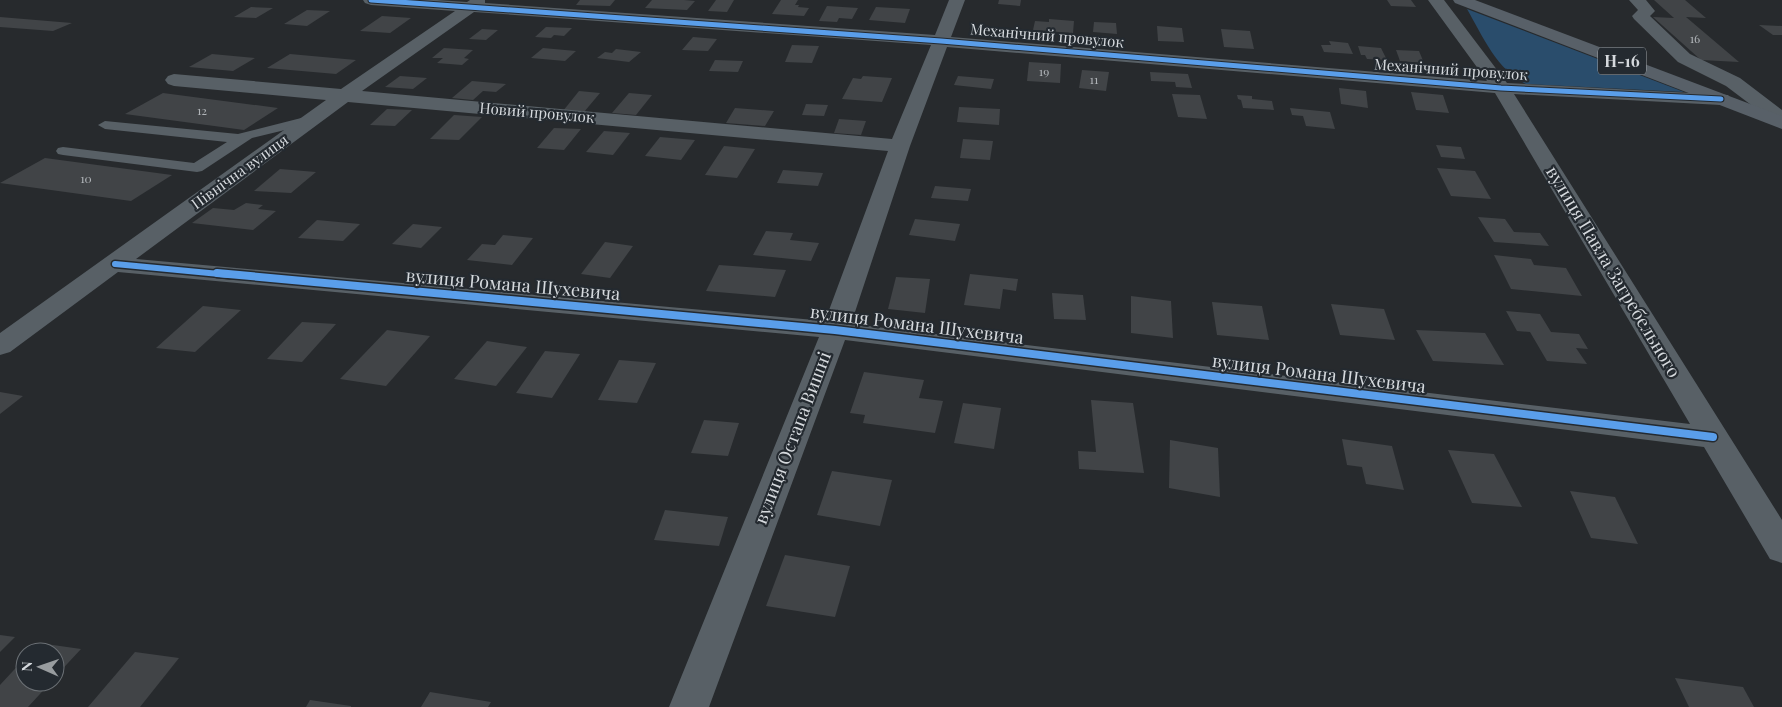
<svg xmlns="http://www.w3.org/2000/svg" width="1782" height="707" font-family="'Playfair Display',serif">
<rect width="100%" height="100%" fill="#272a2d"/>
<path fill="#2a4d6c" d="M1467 9 1684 92 1526 84C1497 70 1483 37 1467 9Z"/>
<g fill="#414447">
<polygon points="580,0 615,0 610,6 576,5"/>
<polygon points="652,0 684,0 695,1 687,10 645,8"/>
<polygon points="716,0 734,0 727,12 708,11"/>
<polygon points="781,0 798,0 795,5 799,5 798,7 809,8 804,16 772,14"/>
<polygon points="999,0 1021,0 1020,6 998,4"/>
<polygon points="1387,0 1411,0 1416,7 1391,6"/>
<polygon points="1654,0 1685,0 1706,18 1686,17 1739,62 1701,60 1653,17 1674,18"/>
<polygon points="827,6 858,8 852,19 839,18 837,22 819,21"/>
<polygon points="251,7 273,8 256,18 234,17"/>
<polygon points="876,7 910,9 905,23 869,20"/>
<polygon points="307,10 330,11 307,26 284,24"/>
<polygon points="382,16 411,18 390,33 360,31"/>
<polygon points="0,17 72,23 53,31 0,27"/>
<polygon points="1049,19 1074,21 1073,33 1033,30 1035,21 1049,22"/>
<polygon points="1094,22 1116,23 1117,34 1093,32"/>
<polygon points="1759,25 1782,26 1782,35 1773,35"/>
<polygon points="1157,26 1182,28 1184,42 1158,41"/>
<polygon points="546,27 572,28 564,36 554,35 551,38 535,37"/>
<polygon points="482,29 498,30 486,40 469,39"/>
<polygon points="1221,29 1250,31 1254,49 1224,47"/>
<polygon points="693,37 717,39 708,51 682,50"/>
<polygon points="1329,41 1348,43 1353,54 1324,52 1321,45 1331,45"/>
<polygon points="792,45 819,46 812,63 785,62"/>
<polygon points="1358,46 1381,48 1387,60 1367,59 1365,55 1361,55"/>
<polygon points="444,48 473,50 464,58 469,59 462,65 437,63 443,58 432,58"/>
<polygon points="543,48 576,51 565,61 531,58"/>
<polygon points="616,49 641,52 629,62 597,58 605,52 612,53"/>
<polygon points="1396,50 1419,51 1424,63 1400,61"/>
<polygon points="212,54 255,58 233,71 189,67"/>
<polygon points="290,54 356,60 336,74 267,68"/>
<polygon points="715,60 743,61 738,72 709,71"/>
<polygon points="1029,62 1061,64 1060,83 1027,81"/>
<polygon points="1082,70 1109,72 1106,91 1079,88"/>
<polygon points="1150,72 1188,74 1192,88 1176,87 1175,82 1151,81"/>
<polygon points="400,76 427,78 413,89 385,87"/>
<polygon points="863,76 892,78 882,102 842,99 853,78 861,79"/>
<polygon points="958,76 994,79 991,89 954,85"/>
<polygon points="472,81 506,84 496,92 483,91 473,100 452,98"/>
<polygon points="1339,88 1366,91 1368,108 1341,104"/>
<polygon points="579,91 600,93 584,112 563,111"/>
<polygon points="1411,92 1443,95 1449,113 1416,110"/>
<polygon points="163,93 278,108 244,130 125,114"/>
<polygon points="629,93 652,95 636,115 612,113"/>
<polygon points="1172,94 1200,95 1207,119 1178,117"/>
<polygon points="1237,95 1252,96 1252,99 1272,101 1274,110 1243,108 1241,100 1238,99"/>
<polygon points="806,104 828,105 824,116 802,115"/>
<polygon points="959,107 1000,109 999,125 957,122"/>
<polygon points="735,108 774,111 765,126 726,123"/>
<polygon points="1290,108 1330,112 1335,129 1306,126 1303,116 1292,115"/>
<polygon points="387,109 412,110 395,126 370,125"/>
<polygon points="454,115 482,117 459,140 430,139"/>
<polygon points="839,119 866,121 861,135 834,133"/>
<polygon points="554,128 581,129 564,150 537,148"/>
<polygon points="604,131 630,133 613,155 586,152"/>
<polygon points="660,137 695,140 681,160 645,156"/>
<polygon points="963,139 993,141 990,160 960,158"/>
<polygon points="1436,145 1461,147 1465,159 1441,157"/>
<polygon points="724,146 755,149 737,178 705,175"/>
<polygon points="45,158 172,175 131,201 0,183"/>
<polygon points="1437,168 1475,171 1491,199 1451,196"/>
<polygon points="280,169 316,172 291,193 254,191"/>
<polygon points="783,170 823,173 818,186 777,183"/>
<polygon points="935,186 971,189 968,201 931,198"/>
<polygon points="246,203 263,205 258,209 276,211 253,230 192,223 213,208 234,210"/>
<polygon points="1478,217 1505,219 1514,232 1540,233 1549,246 1494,242"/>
<polygon points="915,219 960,224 955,241 909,235"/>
<polygon points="317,220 360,224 343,241 298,238"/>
<polygon points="413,224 442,227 421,248 392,244"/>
<polygon points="766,231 793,233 790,240 819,243 811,261 753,255"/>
<polygon points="503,235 533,238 512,265 467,260 482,244 495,245"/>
<polygon points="605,242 633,246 610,278 581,274"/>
<polygon points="1494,255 1531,259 1534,265 1566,268 1582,296 1511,289"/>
<polygon points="719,265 786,270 775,297 706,291"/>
<polygon points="970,274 1018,279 1016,291 1003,289 1000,309 964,305"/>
<polygon points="896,277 930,279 925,313 888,309"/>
<polygon points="1052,293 1083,295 1086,320 1054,319"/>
<polygon points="1131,296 1171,301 1173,338 1131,333"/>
<polygon points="1212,302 1262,306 1269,340 1217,335"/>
<polygon points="1331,304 1384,309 1395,340 1340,335"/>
<polygon points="203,306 241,310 195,352 156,348"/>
<polygon points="1506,311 1540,314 1551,332 1579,334 1588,349 1576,348 1587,364 1547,361 1530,332 1517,331"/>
<polygon points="302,322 336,324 302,362 267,359"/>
<polygon points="387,330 430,336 386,386 340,379"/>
<polygon points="1416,330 1485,333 1504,365 1433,361"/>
<polygon points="487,341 527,347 496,386 454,379"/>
<polygon points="545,351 580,354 552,398 516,393"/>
<polygon points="619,360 656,363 637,403 598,400"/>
<polygon points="864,372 924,380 919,398 943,401 935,433 863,423 865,415 850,413"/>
<polygon points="0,392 23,396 0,414"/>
<polygon points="1091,400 1133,403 1144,473 1079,469 1078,451 1096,452"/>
<polygon points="963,403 1001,408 994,449 954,443"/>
<polygon points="704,420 739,423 728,456 691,453"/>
<polygon points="1342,439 1392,446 1404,490 1366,484 1362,467 1347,465"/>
<polygon points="1170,440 1218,448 1220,497 1169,488"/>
<polygon points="1448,450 1494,454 1522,507 1472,503"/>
<polygon points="832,471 892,480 880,526 817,515"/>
<polygon points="1570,491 1615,497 1638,544 1591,538"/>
<polygon points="665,510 728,517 719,546 654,540"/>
<polygon points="785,555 850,566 835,617 766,606"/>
<polygon points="0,635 15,637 0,652"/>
<polygon points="39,643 81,649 55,677 55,652 30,652"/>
<polygon points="135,652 179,658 140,707 88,707"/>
<polygon points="25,658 25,682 51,682 28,707 0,707 0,685"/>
<polygon points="1675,678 1743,687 1754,707 1689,707"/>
<polygon points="430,692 491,702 488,707 421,707"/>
<polygon points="310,700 351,706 351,707 306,707"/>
</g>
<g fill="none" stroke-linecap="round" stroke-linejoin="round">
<polygon fill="#586066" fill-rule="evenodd" points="313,115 318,116 320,119 318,122 252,138 202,171 197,172 63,155 58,154 56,151 58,148 63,147 194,163 227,142 105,129 98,125 105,121 238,134"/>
<g fill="#586066" fill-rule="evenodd">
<path d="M363 0H437L467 2 470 0H485V3L935 35 949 0H965L951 37 1487 81 1428 0H1444L1507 83 1728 95 1731 99 1728 103 1721 105 1514 94 1782 520V563L1770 559 1704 447 845 340 709 707H669L819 337 118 272 10 352 0 355V333L326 100 174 86 168 84 165 80 168 76 174 74 341 89 455 11 371 5 365 3ZM474 12 931 45 892 139 362 91ZM947 47 1495 93 1690 424 851 324 910 146ZM348 102 888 151 825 321 136 259Z"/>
<polygon points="1629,0 1646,0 1655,11 1650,16 1690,54 1740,78 1782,110 1782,125 1775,123 1726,86 1678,62 1634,19 1632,16 1638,10"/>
</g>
<polygon fill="#586068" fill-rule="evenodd" points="1453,0 1475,0 1782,116 1782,129 1455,3"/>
<defs>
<polyline id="cycleway-far2" points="371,0 941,41 1501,88 1721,99"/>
<polyline id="cycleway-far1" points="115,264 230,275"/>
<polyline id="cycleway" points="217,273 835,330 1713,437"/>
</defs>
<use href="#cycleway-far2" stroke="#242a30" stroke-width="7"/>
<use href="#cycleway-far1" stroke="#242a30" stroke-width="9"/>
<use href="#cycleway" stroke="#242a30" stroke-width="11"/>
<use href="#cycleway-far2" stroke="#5a9eea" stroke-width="5"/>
<use href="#cycleway-far1" stroke="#5a9eea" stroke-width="6"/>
<use href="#cycleway" stroke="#5a9eea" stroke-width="8"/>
</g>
<g text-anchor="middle" stroke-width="4.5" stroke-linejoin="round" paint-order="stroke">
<g font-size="12" fill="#b0b4b8">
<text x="1695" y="43">16</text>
<text x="1044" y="76">19</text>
<text x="1094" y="84">11</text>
<text x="202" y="115">12</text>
<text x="86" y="183">10</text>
</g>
<g font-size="15" fill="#d5d9dd" stroke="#242a30">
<text transform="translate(1047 36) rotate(5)" y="5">Механічний провулок</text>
<text transform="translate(1451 70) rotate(4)" y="5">Механічний провулок</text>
<text transform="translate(537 113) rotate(5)" y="5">Новий провулок</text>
<text transform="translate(240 172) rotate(-36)" y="5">Північна вулиця</text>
</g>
<rect fill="#242a30" stroke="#a0a4a9" stroke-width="1" x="1598" y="47.5" width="48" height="27" rx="4"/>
<g font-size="16" font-weight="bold" fill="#d5d9dd">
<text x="1622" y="67">Н-16</text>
</g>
<g font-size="18" fill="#d5d9dd" stroke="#242a30">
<text transform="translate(1613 272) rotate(59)" y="6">вулиця Павла Загребельного</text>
<text transform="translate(513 285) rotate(5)" y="6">вулиця Романа Шухевича</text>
<text transform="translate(917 325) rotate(7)" y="6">вулиця Романа Шухевича</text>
<text transform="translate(1319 374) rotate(7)" y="6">вулиця Романа Шухевича</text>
<text transform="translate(793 438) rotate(-69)" y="6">вулиця Остапа Вишні</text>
</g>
</g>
<g transform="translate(40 667) rotate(272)"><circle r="24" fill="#242a30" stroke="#6b7075"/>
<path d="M0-4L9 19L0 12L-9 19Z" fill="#989c9f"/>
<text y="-8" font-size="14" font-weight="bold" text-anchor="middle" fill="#d5d9dd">N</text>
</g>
</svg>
